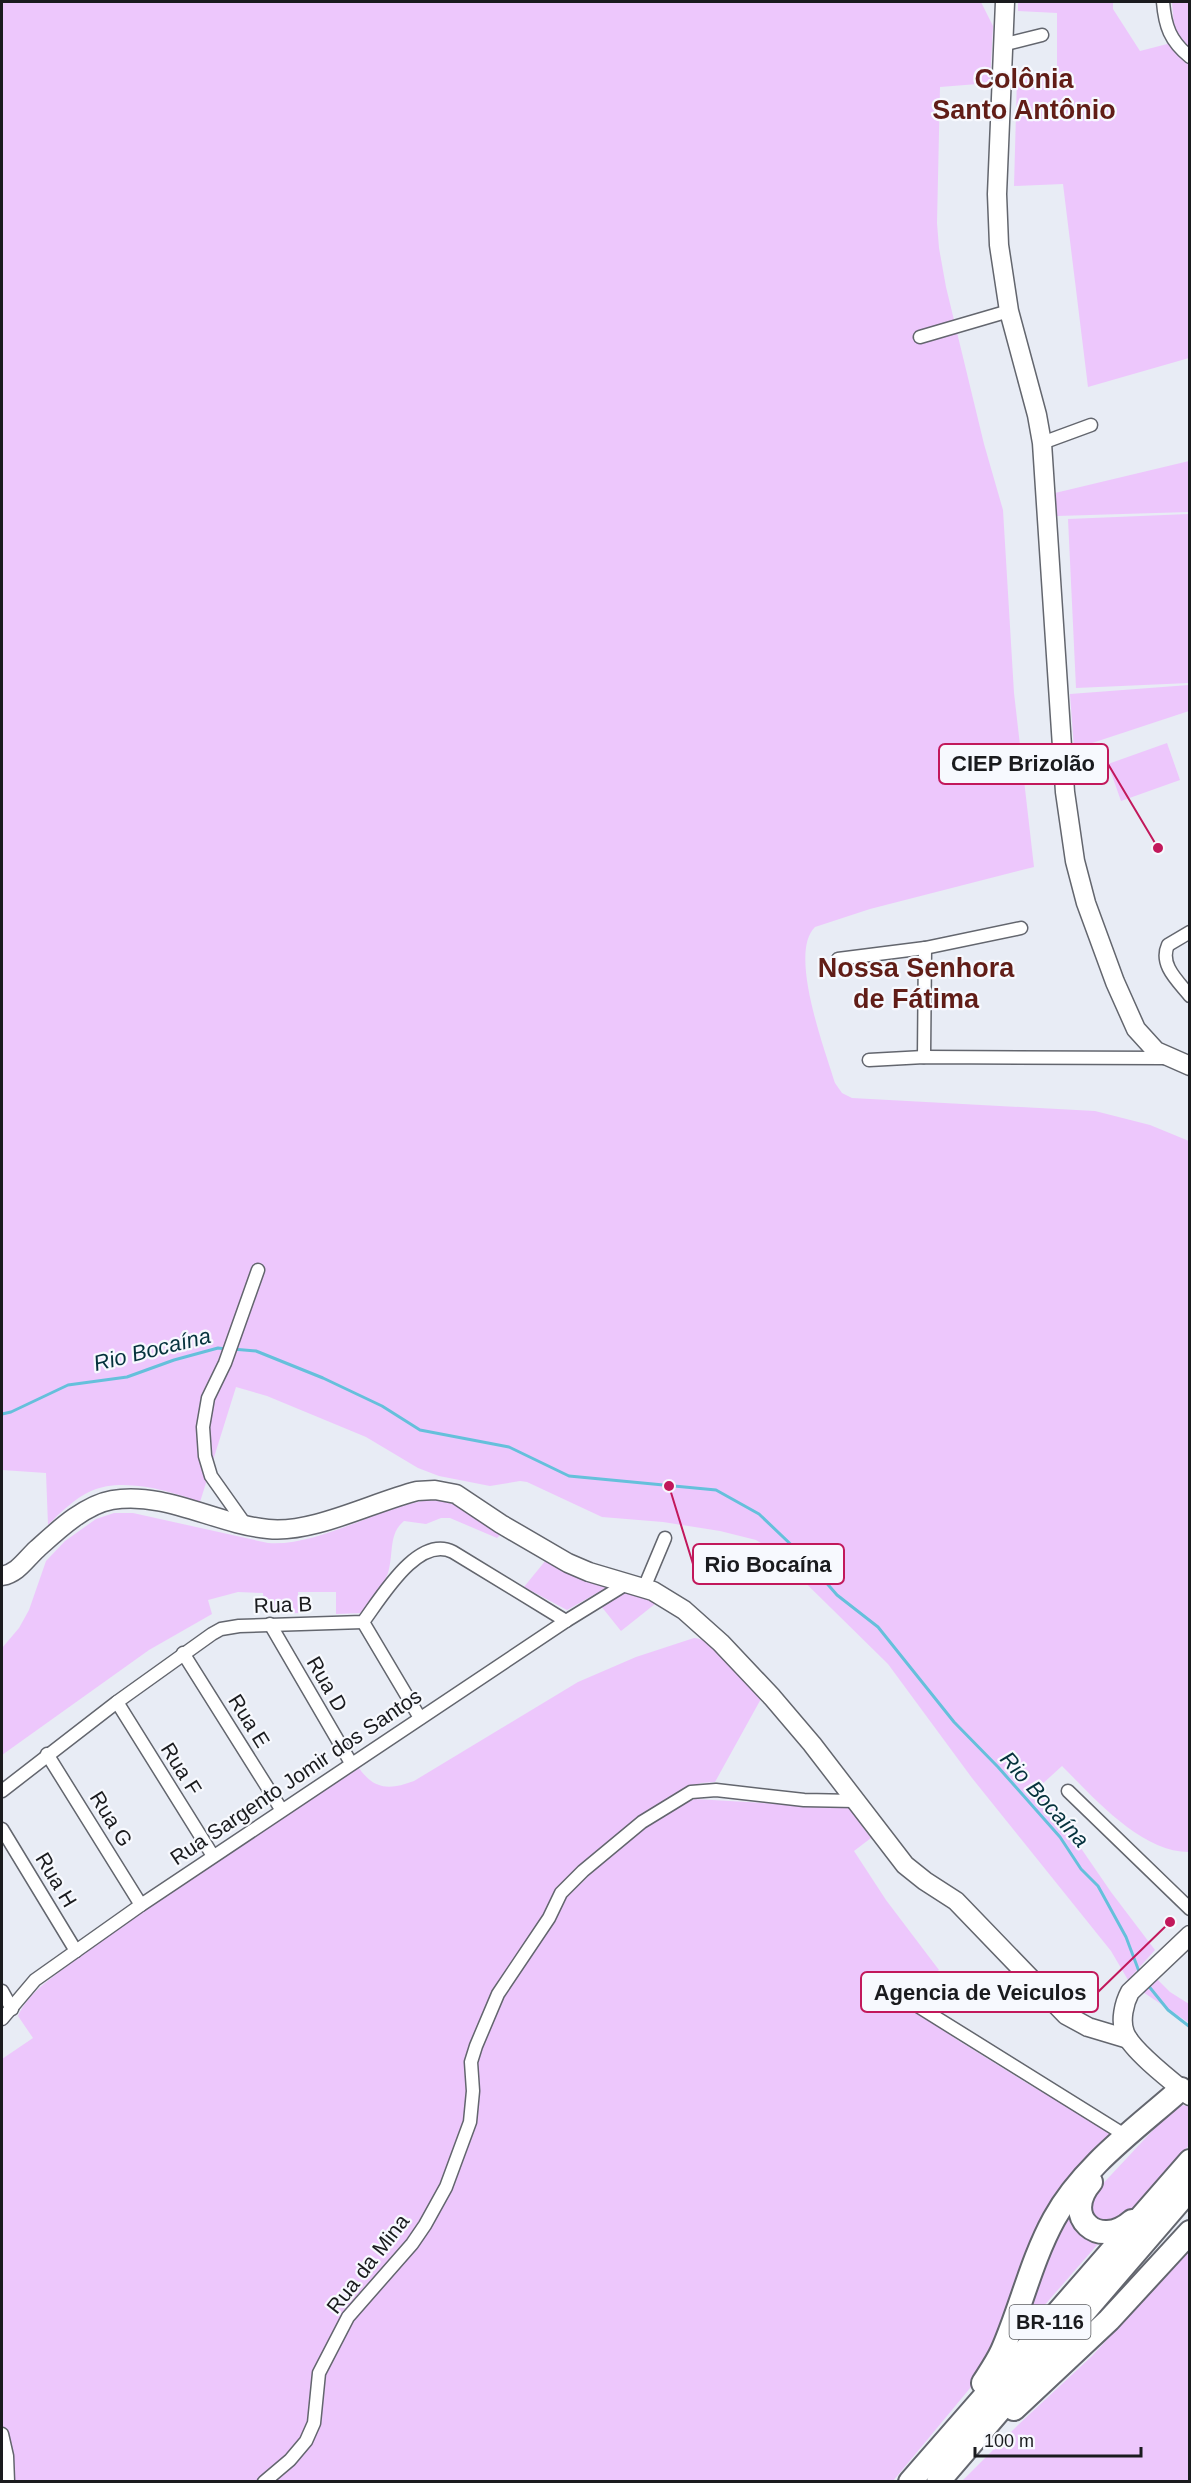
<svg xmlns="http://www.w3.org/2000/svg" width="1191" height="2483" font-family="Helvetica,sans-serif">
<rect width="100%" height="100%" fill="#e8ecf5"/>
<g fill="#edc7fc">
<path d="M2 2H981L993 26 990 83 940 87 937 223 939 248 946 287 984 444 1003 510 1014 693 1034 867 870 909 815 927C788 953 825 1050 835 1083L842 1093 852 1098 1095 1111 1150 1125 1189 1141V1852C1141 1852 1094 1798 1062 1766L1039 1787 1111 1892 1155 1950 1128 1980 1111 1951 972 1778 888 1664 772 1550 756 1540 720 1531 663 1522 602 1517 527 1482 520 1481 490 1486 439 1476 418 1468 366 1437 267 1396 236 1387 200 1502C169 1491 124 1477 91 1491 75 1498 60 1513 48 1525L46 1473 2 1470Z"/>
<polygon points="1018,2 1113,2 1113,9 1140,51 1175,42 1172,2 1189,2 1189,358 1088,387 1063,184 1014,186 1017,77 1057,77 1057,13 1018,11"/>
<polygon points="1189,461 1189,512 1057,516 1055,493"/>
<polygon points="1189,514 1189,683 1076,688 1068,519"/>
<polygon points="1189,685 1189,711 1074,749 1070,694"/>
<polygon points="1167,743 1180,780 1121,801 1108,764"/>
<path d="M427 1500C457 1500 475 1514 499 1531L500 1535 497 1538 450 1518H441L426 1524 404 1521C388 1534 394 1554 388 1573 382 1588 373 1600 363 1613L336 1614V1592H298L299 1613 265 1614 263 1593 238 1592 208 1600 212 1614 149 1650 2 1755V1648L19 1628 29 1610 46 1561 65 1541 96 1519 114 1513H133L268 1543C316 1547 376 1509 427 1500Z"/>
<polygon points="546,1560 608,1587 567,1610 524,1587"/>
<polygon points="626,1591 649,1597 655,1604 621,1631 601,1606 615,1595"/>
<path d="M694 1638C711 1637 749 1683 762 1697L715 1782 701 1783 688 1788 563 1886 569 1894C581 1885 591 1873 603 1862 627 1840 665 1810 695 1799L849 1808 871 1838 854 1851 886 1900 939 1970 920 1985 916 1993 924 2016 956 2039 1030 2085 1119 2136 1012 2306 976 2381 893 2481 2 2482V2059L33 2038 18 2016C29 1991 55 1976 76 1959 165 1889 264 1830 359 1768 374 1790 390 1790 414 1781L578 1682 636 1657Z"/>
<polygon points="1156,1978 1170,1992 1189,2004 1189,2023 1143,1992"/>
<polygon points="1181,2105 1189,2106 1189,2145 1134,2212 1118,2225 1093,2220 1090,2209 1096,2191 1170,2112"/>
<polygon points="1069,2204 1104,2237 1022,2331 1029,2305"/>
<polygon points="1189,2250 1189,2481 962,2481 1018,2425 1092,2356"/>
</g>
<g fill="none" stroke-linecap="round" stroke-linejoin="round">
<g stroke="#65c0db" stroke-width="3">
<polyline points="232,1349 256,1351 323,1378 382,1406 420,1430 509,1447 569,1476 716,1490 759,1514 803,1556 837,1595 878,1627 954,1722 998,1767 1060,1837 1081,1869 1098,1886 1126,1937 1140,1974"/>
<polyline points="2,1414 11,1412 68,1385 127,1377 174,1360 218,1348 226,1349"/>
<polyline points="1147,1984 1168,2010 1190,2027"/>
</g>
<defs>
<g id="street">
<path d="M1163 2C1165 26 1170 41 1190 57"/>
<polyline points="1002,45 1042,35"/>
<polyline points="920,337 1009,311"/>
<polyline points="1042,443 1091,425"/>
<path d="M1190 932 1168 945C1159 965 1178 981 1190 996"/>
<polyline points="838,959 925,948 1021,928"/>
<polyline points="924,1057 925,948"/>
<polyline points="869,1060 924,1057 1164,1058"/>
<polyline points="245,1524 211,1476 205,1456 203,1427 208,1398 225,1363 258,1270"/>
<polyline points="644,1588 665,1538"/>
<polyline points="363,1622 420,1718"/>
<polyline points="270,1624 351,1763"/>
<polyline points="183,1653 281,1809"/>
<polyline points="117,1702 213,1856"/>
<polyline points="47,1754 141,1905"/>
<path d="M2 1791 117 1702 212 1634 221 1629 239 1626 363 1622C381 1598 418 1534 453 1552L566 1621"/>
<polyline points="1068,1791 1190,1909"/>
<polyline points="2,1829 76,1951"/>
<polyline points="918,1979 908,2000 1128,2137"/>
<polyline points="2,1991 12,2009"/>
<polyline points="2,2019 35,1980 141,1905 566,1621 626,1584"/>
<polyline points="2,2434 7,2456 8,2482"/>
<polyline points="264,2482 290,2460 306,2441 314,2423 319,2373 348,2317 412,2244 425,2225 446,2187 470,2122 473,2091 471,2062 476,2046 498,1994 549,1918 561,1893 583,1871 642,1822 691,1792 716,1790 804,1800 855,1801"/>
</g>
<g id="secondary">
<polyline points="1005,2 997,194 999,245 1009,311 1037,415 1042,443 1065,792 1075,861 1086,903 1115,982 1136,1029 1156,1051 1190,1066"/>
<path d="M2 1576C18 1573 25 1560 37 1549 57 1531 84 1505 112 1500 165 1491 216 1524 268 1529 312 1534 373 1502 417 1491L435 1490 456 1494 501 1524 568 1563 589 1572 653 1591 684 1610 721 1643 772 1697 812 1744 905 1865 925 1881 956 1901 1066 2015 1088 2027 1128 2039"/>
<path d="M1190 1935 1130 1992C1124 2003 1120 2021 1125 2033 1132 2051 1174 2083 1190 2096"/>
</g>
<g id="highway">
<path d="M1091 2182C1061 2217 1099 2250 1132 2221"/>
<path d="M983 2383C990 2372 997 2362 1002 2351 1021 2308 1031 2261 1054 2219 1082 2167 1137 2128 1181 2089"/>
<polyline points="1014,2409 1109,2320 1190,2232"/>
<polyline points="910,2482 1190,2161"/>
<polyline points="938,2482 1190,2189"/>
</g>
</defs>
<use href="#street" stroke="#63666e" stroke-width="15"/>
<use href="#secondary" stroke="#63666e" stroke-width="21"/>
<use href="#highway" stroke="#63666e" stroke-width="26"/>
<use href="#street" stroke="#fff" stroke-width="12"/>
<use href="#secondary" stroke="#fff" stroke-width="18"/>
<use href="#highway" stroke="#fff" stroke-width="22"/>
</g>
<g text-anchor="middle" stroke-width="4.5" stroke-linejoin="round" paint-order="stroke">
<rect fill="#f7f9fe" stroke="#5c5e61" stroke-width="1.5" x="1009.5" y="2305" width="81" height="34" rx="4.5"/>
<g font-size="20" font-weight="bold" fill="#1a1b1e">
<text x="1050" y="2329">BR-116</text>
</g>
<g font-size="21" fill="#1a1b1e" stroke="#f7f9fe">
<text transform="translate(283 1605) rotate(-2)" y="7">Rua B</text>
<text transform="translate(327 1684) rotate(60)" y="7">Rua D</text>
<text transform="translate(249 1721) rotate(58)" y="7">Rua E</text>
<text transform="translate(181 1769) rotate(58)" y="7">Rua F</text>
<text transform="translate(296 1777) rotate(-34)" y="7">Rua Sargento Jomir dos Santos</text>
<text transform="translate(111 1819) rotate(58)" y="7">Rua G</text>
<text transform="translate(56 1880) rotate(59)" y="7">Rua H</text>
<text transform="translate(368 2264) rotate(-52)" y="7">Rua da Mina</text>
</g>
<g font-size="22" font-style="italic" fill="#05323d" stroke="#f7f9fe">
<text transform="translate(152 1349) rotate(-14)" y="8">Rio Bocaína</text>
<text transform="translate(1045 1799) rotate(48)" y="8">Rio Bocaína</text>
</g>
<g font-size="27" font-weight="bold" fill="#611d17" stroke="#f7f9fe">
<text x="1024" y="88">Colônia<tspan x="1024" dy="31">Santo Antônio</tspan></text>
<text x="916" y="977">Nossa Senhora<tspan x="916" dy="31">de Fátima</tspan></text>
</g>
</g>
<path fill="none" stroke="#c2185b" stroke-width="2" d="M1158 848L1108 764M669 1486L693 1564M1170 1922L1098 1992"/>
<g fill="#c2185b" stroke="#f7f9fe" stroke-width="2">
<circle cx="1158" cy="848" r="6"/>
<circle cx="669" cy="1486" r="6"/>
<circle cx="1170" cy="1922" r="6"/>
</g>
<g fill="#f7f9fe" stroke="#c2185b" stroke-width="2">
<rect x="939" y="744" width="169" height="40" rx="6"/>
<rect x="693" y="1544" width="151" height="40" rx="6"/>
<rect x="861" y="1972" width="237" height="40" rx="6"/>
</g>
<g font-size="22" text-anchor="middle" font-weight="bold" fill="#1a1b1e">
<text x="1023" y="771">CIEP Brizolão</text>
<text x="768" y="1572">Rio Bocaína</text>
<text x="980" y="2000">Agencia de Veiculos</text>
</g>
<rect width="1191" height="2483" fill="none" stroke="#1a1b1e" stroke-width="6"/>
<path d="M975 2447v9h166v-9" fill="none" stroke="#1a1b1e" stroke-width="3"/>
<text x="984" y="2447" font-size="18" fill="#1a1b1e" stroke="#f7f9fe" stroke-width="4.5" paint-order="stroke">100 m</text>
</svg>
